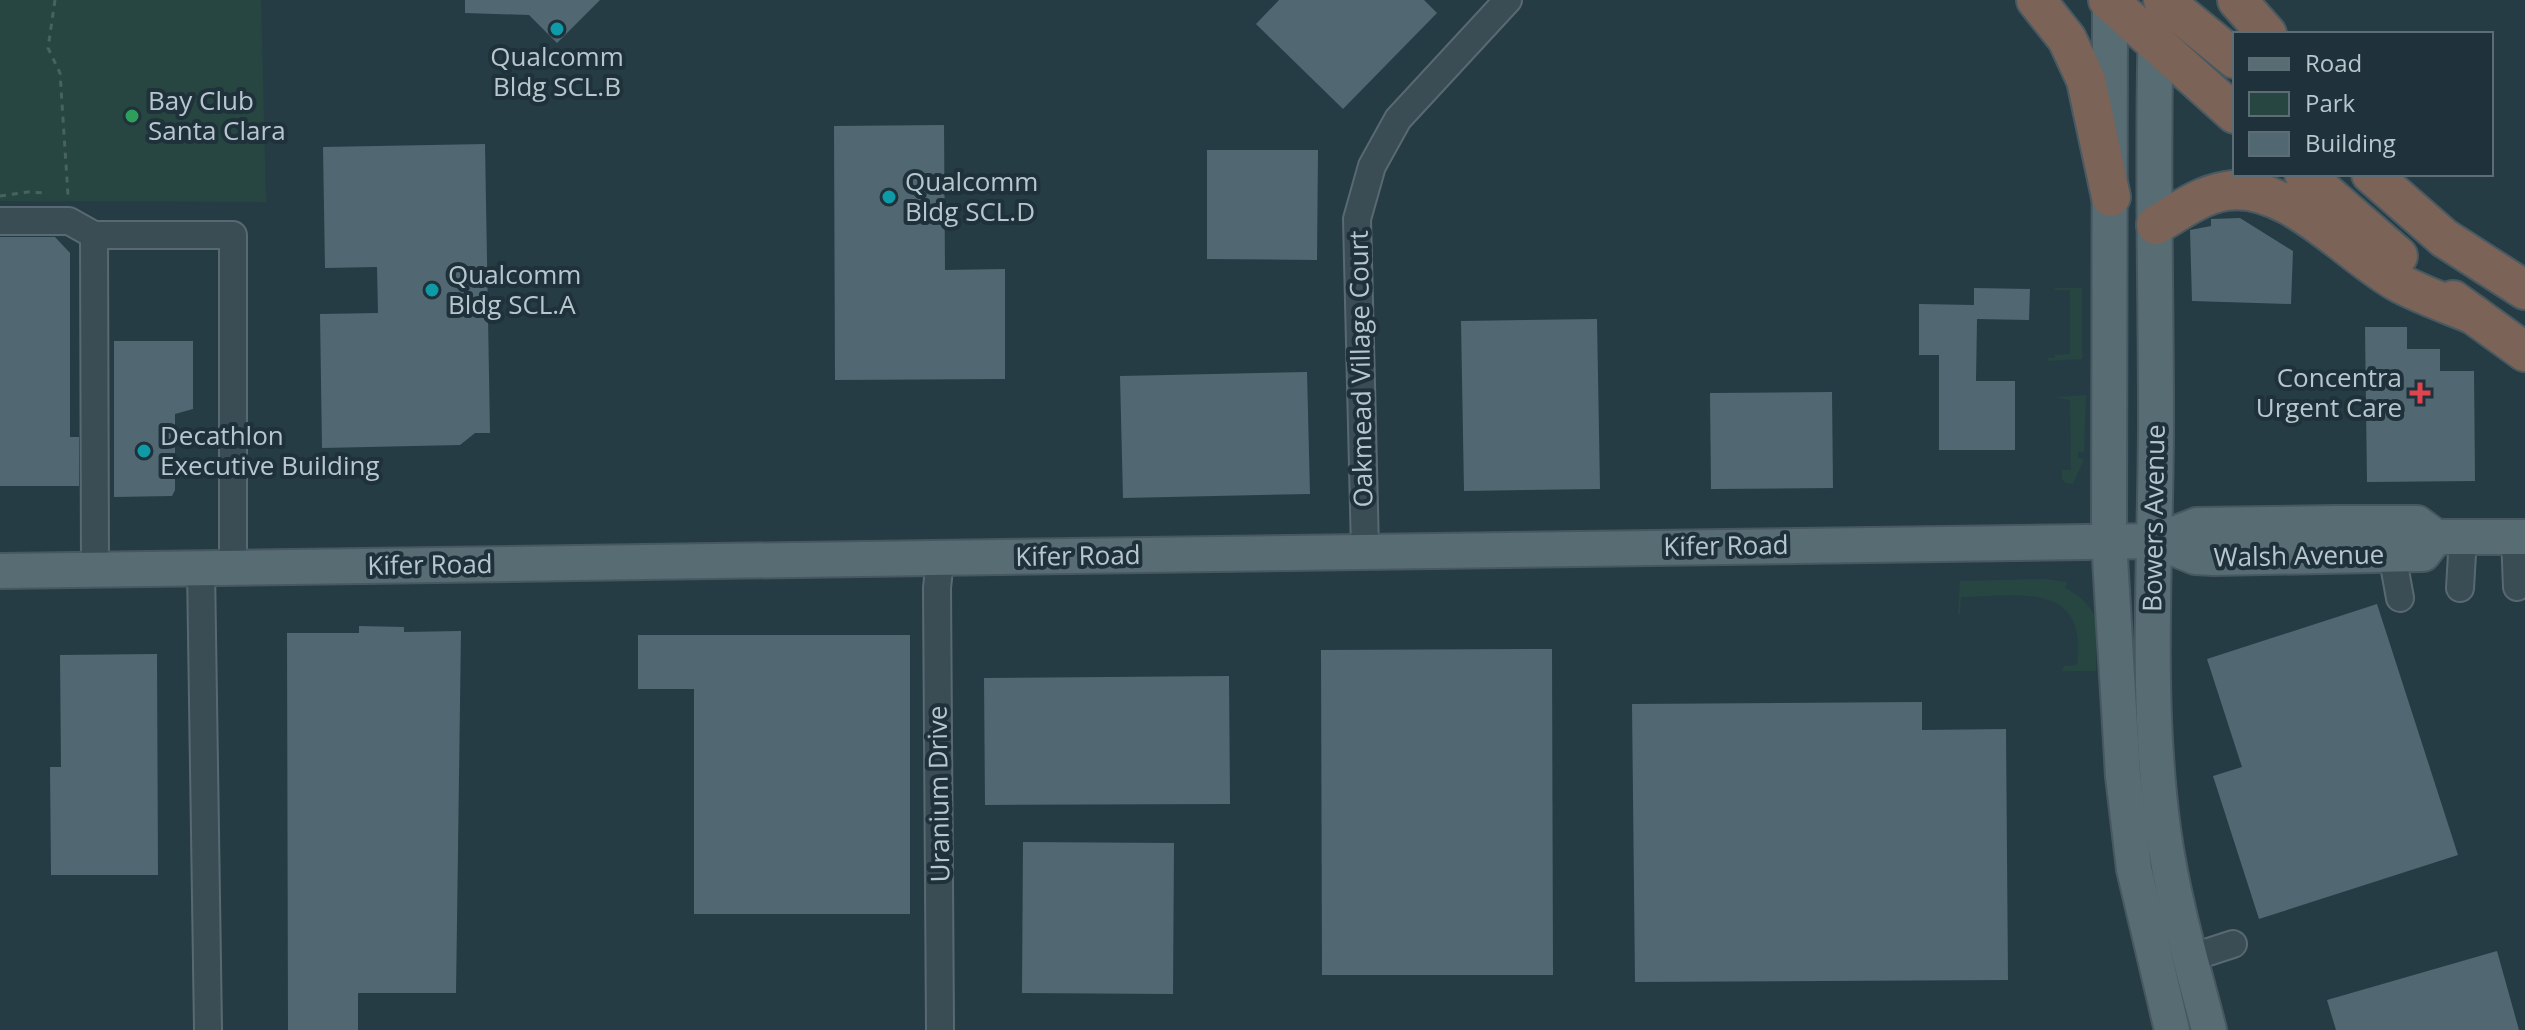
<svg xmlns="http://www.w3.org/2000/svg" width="2525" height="1030" font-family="'Open Sans',sans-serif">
<rect width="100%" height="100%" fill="#253c45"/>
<g fill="#274641">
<polygon points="0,0 261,0 266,202 0,201"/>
<polygon points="2055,288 2082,288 2082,359 2048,361 2048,358 2055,358 2055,355 2070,354 2070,290 2055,290"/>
<polygon points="2086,395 2084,452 2078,452 2078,458 2084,459 2073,484 2066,483 2062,479 2062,470 2071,470 2070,400 2054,397"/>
<path d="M2044 579 2067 582 2065 588C2079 595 2090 604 2096 619V671H2062L2064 666 2077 665C2089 580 2017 596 1961 597L1960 614H1958L1960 581Z"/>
</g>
<g fill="#516872">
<polygon points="465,0 600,0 557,43 529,15 465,13"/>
<polygon points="1279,0 1424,0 1437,13 1343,109 1256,24"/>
<polygon points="944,125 945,270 1005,269 1005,379 835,380 834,126"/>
<polygon points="485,144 490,433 475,433 460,445 322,448 320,314 378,313 377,267 325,268 323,147"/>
<polygon points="1207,150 1318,150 1317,260 1207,259"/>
<polygon points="2240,218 2293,251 2291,304 2192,301 2190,230 2211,226 2211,219"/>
<polygon points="0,237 55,237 70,253 70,437 79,437 79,486 0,486"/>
<polygon points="1974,288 2030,289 2029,320 1977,319 1976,381 2015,381 2015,450 1939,450 1939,355 1919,355 1919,304 1974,305"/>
<polygon points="1597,319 1600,489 1464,491 1461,321"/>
<polygon points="2365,327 2407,327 2407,349 2440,349 2440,371 2474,371 2475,481 2367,482"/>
<polygon points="114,341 193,341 193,409 175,414 175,490 172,496 114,497"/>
<polygon points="1307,372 1310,494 1123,498 1120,376"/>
<polygon points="1832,392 1833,488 1711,489 1710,393"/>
<polygon points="2377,604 2458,855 2259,919 2213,776 2242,767 2207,659"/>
<polygon points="359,626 404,627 404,632 461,631 456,993 358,993 358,1030 288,1030 287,633 359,633"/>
<polygon points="638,635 910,635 910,914 694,914 694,689 638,689"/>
<polygon points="1552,649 1553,975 1322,975 1321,650"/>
<polygon points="157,654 158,875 51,875 50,767 61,767 60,655"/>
<polygon points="1229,676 1230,804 985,805 984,678"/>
<polygon points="1922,702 1922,730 2006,729 2008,980 1635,982 1632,704"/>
<polygon points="1023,842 1174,843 1173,994 1022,993"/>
<polygon points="2497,951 2519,1030 2336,1030 2327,1000"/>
</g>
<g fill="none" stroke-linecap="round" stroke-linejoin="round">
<defs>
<g id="minor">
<polyline points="0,221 69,221 94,235 233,235 233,568"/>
<polyline points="94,235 95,570"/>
<polyline points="2515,537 2517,587"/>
<polyline points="1365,550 1357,219 1372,166 1398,119 1508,0"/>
<polyline points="2392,554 2400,598"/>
<polyline points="201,568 208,1030"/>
<polyline points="2460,588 2463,537"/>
<polyline points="2190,958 2233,944"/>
<polyline points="940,1030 937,588 940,559"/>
</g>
<g id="major">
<polyline points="2110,0 2109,541 2123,776 2134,869 2172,1030"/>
<path d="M2156 24C2152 155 2156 287 2156 418 2156 555 2145 693 2163 829 2172 897 2192 964 2209 1030"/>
<polyline points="2156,541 2195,557 2214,558 2423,554 2436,537"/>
<polyline points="0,571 2156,541 2197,525 2337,523 2417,523 2436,537 2525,537"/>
</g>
<g id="highway">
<polyline points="2036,0 2067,39 2086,80 2111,197"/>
<polyline points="2108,0 2235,114"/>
<polyline points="2163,0 2235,59"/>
<polyline points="2237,0 2267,34"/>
<polyline points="2304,174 2398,256"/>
<polyline points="2371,174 2444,238 2525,290"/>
<path d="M2156 225C2178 212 2200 195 2226 191 2288 181 2350 257 2401 284 2424 296 2450 305 2474 315"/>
<polyline points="2453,300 2525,352"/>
</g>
</defs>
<use href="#minor" stroke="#596972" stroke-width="30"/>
<use href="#major" stroke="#475861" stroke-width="38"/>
<use href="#highway" stroke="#485962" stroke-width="42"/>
<g stroke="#48635f" stroke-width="3" stroke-dasharray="6 6" stroke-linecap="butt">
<polyline points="55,0 48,48 60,73 68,195 64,195"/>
<polyline points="0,196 28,192 45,193"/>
</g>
<use href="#minor" stroke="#3a4c54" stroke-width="26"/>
<use href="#major" stroke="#586c74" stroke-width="34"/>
<use href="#highway" stroke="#7b6357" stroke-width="38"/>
</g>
<g fill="#0f9aa8" stroke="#1f313a" stroke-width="3">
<circle cx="557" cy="29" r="8"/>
<circle cx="889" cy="197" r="8"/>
<circle cx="432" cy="290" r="8"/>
<circle cx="144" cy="451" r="8"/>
</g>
<circle fill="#2e9e5b" stroke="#1f313a" stroke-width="3" cx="132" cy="116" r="8"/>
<path fill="#e0444e" stroke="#1f313a" stroke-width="3" d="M2416 381h8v8h8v8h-8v8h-8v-8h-8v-8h8z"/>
<g text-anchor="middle" stroke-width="8" stroke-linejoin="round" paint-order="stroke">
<g font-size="26" fill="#b8c6ce" stroke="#1f313a" text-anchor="start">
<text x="557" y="66" text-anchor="middle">Qualcomm<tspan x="557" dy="30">Bldg SCL.B</tspan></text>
<text x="148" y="110">Bay Club<tspan x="148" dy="30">Santa Clara</tspan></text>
<text x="905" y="191">Qualcomm<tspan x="905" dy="30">Bldg SCL.D</tspan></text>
<text x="448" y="284">Qualcomm<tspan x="448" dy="30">Bldg SCL.A</tspan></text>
<text x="2402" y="387" text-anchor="end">Concentra<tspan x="2402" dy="30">Urgent Care</tspan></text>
<text x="160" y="445">Decathlon<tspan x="160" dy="30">Executive Building</tspan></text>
</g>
<g font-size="26" fill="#b8c6ce" stroke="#1f313a">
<text transform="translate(1361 369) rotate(-91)" y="9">Oakmead Village Court</text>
<text transform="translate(2154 518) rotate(-89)" y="9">Bowers Avenue</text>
<text transform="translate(1726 546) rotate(-1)" y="9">Kifer Road</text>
<text transform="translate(1078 556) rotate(-1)" y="9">Kifer Road</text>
<text transform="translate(2299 556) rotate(-1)" y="9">Walsh Avenue</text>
<text transform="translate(430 565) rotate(-1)" y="9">Kifer Road</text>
<text transform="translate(939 794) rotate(-91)" y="9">Uranium Drive</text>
</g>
</g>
<rect x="2233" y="32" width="260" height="144" fill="#1f313a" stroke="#5c6d75" stroke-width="2"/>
<rect x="2249" y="58" width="40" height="12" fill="#586c74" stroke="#5c6d75" stroke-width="2"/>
<text x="2305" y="72" font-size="24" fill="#b8c6ce">Road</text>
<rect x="2249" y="92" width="40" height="24" fill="#274641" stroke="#5c6d75" stroke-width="2"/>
<text x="2305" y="112" font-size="24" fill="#b8c6ce">Park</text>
<rect x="2249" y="132" width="40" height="24" fill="#516872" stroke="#5c6d75" stroke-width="2"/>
<text x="2305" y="152" font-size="24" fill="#b8c6ce">Building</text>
</svg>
